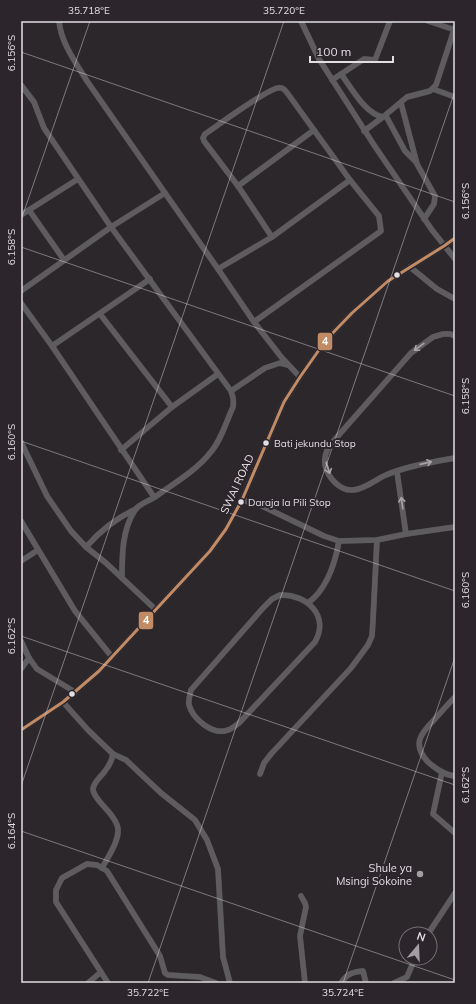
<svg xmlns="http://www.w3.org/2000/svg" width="476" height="1004" font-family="Mulish,sans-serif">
<rect width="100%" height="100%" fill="#2b272b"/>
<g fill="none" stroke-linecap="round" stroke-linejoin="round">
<defs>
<g id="minor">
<path d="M59 21C61 43 76 63 87 81L218 269 254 322 282 358 300 377"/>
<polyline points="301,21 319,59 374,145 432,230 455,259"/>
<polyline points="428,21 455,30"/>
<path d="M341 74C351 87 365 114 383 117L407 97 430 91 436 85 455 27"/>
<polyline points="332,80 364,59 375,60 390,21"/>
<path d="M21 85 34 102 44 128 111 227 231 391C233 397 234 400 233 407 226 422 221 441 210 453 197 470 173 484 155 497 149 501 139 504 135 510 122 530 122 555 122 578"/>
<polyline points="433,89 455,97"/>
<polyline points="401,103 417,164 435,196 434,204 424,219"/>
<polyline points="386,116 405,151 416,162"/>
<polyline points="364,131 383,117"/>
<polyline points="238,186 314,130"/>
<polyline points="29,210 64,260"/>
<polyline points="21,215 78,179"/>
<polyline points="410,267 437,289 455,299"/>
<polyline points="218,269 272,237 350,180"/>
<polyline points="21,291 111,227 165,193"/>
<polyline points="21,303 52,346 154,497"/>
<polyline points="100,314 172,407"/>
<path d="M254 322 381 231 379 216 350 180 288 94C285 90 283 87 278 88 267 89 217 126 205 134L203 138 204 141 238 186 272 237"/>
<path d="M455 336 450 334H443L433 337 411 353 330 445C326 451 324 458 325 465 328 478 340 491 353 490 366 489 376 479 386 475 407 466 433 462 455 458"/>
<polyline points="52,346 150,279"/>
<polyline points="231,391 265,368 280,363 288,365"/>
<polyline points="21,442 47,496 71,531 86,547 106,563 155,609"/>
<polyline points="121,450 172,407 218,374"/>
<polyline points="397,472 406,534"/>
<polyline points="242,500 260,505 324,536 339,541 377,540 406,534 455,527"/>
<polyline points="21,521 75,611 112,657"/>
<path d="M86 547C101 530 116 518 136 509"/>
<polyline points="21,561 38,550"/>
<path d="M280 595C306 594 330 615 315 642L239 723C236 725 232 729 228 730 213 736 193 719 189 705 188 700 190 695 191 690L263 608 272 599Z"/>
<path d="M308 603C327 589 335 564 339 541"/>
<polyline points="21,641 29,658 37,669 75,692"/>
<polyline points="21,669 29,658"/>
<path d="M455 697C448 704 441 712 434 720 420 734 412 745 428 762 436 769 444 775 455 776"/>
<path d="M63 702 88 730 113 754C112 760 109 766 105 771 101 777 94 781 93 789 93 794 97 798 100 802 106 809 114 816 117 825 122 837 108 857 102 868"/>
<polyline points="21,730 63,702 99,671 210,551 226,529 242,500 284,402 300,377 326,340 352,313 388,281 444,246 455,238"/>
<polyline points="113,754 126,760 161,793 195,820 207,840 218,869 223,957 230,983"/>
<polyline points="442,772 433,814 455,833"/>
<polyline points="260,774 264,763 271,754 351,668 368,645 372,636 373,620 377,540"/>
<polyline points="301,896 305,903 306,907 300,936 305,983"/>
<polyline points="428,934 455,893"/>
<polyline points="88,983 101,972"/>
<polyline points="108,983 56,902 56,890 62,878 87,864 97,865 107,871 160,956 165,973 168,975 200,977 216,983"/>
<path d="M341 983C347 974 352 972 363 971L366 983"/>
<polyline points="394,983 407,977 415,958"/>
</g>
</defs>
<use href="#minor" stroke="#444244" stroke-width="6"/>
<use href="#minor" stroke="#5e5c5f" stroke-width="5.5"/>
<defs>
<polyline id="bus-1" points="21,730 63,702 99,671 210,551 226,529 242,500 284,402 300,377 326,340 352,313 388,281 444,246 455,238"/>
</defs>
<use href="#bus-1" stroke="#2c262c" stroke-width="6"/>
<use href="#bus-1" stroke="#c18c65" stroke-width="3"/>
</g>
<defs><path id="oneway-shaft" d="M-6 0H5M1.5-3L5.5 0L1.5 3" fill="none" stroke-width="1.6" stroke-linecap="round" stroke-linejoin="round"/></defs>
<g stroke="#a7a4a7">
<use href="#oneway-shaft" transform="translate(419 347) rotate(144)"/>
<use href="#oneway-shaft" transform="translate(426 463) rotate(-13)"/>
<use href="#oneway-shaft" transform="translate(328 468) rotate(72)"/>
<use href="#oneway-shaft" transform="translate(402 503) rotate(-98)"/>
</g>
<path fill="none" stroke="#e2dee2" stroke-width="1" stroke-opacity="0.45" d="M21 52 455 202M21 220 90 21M21 247 455 396M21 441 455 591M21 636 455 785M21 786 284 21M21 831 455 980M148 983 455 91M343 983 455 657"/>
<g fill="#e2dee2" stroke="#2c262c" stroke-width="1.5">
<circle cx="397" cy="275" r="3.5"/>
<circle cx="266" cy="443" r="3.5"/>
<circle cx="241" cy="502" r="3.5"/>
<circle cx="72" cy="694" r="3.5"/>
</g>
<circle fill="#a29ea2" stroke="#2c262c" stroke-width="1.5" cx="420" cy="874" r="4"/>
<g text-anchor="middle" stroke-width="4" stroke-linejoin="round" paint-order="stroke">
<g font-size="10" fill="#e2dee2" stroke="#2c262c" text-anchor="start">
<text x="274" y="447">Bati jekundu Stop</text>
<text x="248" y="506">Daraja la Pili Stop</text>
</g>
<g font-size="11" fill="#e2dee2" stroke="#2c262c">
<text transform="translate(237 484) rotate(-65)" y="4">SWAI ROAD</text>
</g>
<g font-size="11" fill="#e2dee2" stroke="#2c262c" text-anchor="end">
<text x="412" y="872">Shule ya<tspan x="412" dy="13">Msingi Sokoine</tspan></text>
</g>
</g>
<g stroke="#2c262c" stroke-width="1.5">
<rect x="317" y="332" width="16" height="19" rx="4" fill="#c18c65"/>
<rect x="138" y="611" width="16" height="19" rx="4" fill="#c18c65"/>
</g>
<g font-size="11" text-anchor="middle" font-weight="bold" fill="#fff">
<text x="325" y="345">4</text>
<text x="146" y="624">4</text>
</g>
<rect width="476" height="1004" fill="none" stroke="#2c262c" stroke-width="44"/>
<g transform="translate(418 946) rotate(19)"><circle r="19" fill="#2c262c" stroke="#757075"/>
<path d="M0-3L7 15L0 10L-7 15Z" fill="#a29ea2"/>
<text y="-6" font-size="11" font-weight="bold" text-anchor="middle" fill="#e2dee2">N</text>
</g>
<path d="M310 56v6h83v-6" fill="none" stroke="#e2dee2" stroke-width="2"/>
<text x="316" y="56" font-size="12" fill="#e2dee2" stroke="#2c262c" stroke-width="3" paint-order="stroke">100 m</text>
<rect x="22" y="22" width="432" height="960" fill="none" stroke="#e2dee2" stroke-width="1.5"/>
<g font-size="10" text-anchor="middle" fill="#e2dee2">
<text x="89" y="14">35.718°E</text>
<text x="284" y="14">35.720°E</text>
<text transform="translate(11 53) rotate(-90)" y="4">6.156°S</text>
<text transform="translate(465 201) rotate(-90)" y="4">6.156°S</text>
<text transform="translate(11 247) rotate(-90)" y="4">6.158°S</text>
<text transform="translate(465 396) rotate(-90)" y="4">6.158°S</text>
<text transform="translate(11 442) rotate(-90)" y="4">6.160°S</text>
<text transform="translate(465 590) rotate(-90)" y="4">6.160°S</text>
<text transform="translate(11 636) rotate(-90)" y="4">6.162°S</text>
<text transform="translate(465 785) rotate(-90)" y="4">6.162°S</text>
<text transform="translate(11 831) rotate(-90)" y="4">6.164°S</text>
<text x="148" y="996">35.722°E</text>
<text x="343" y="996">35.724°E</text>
</g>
</svg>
